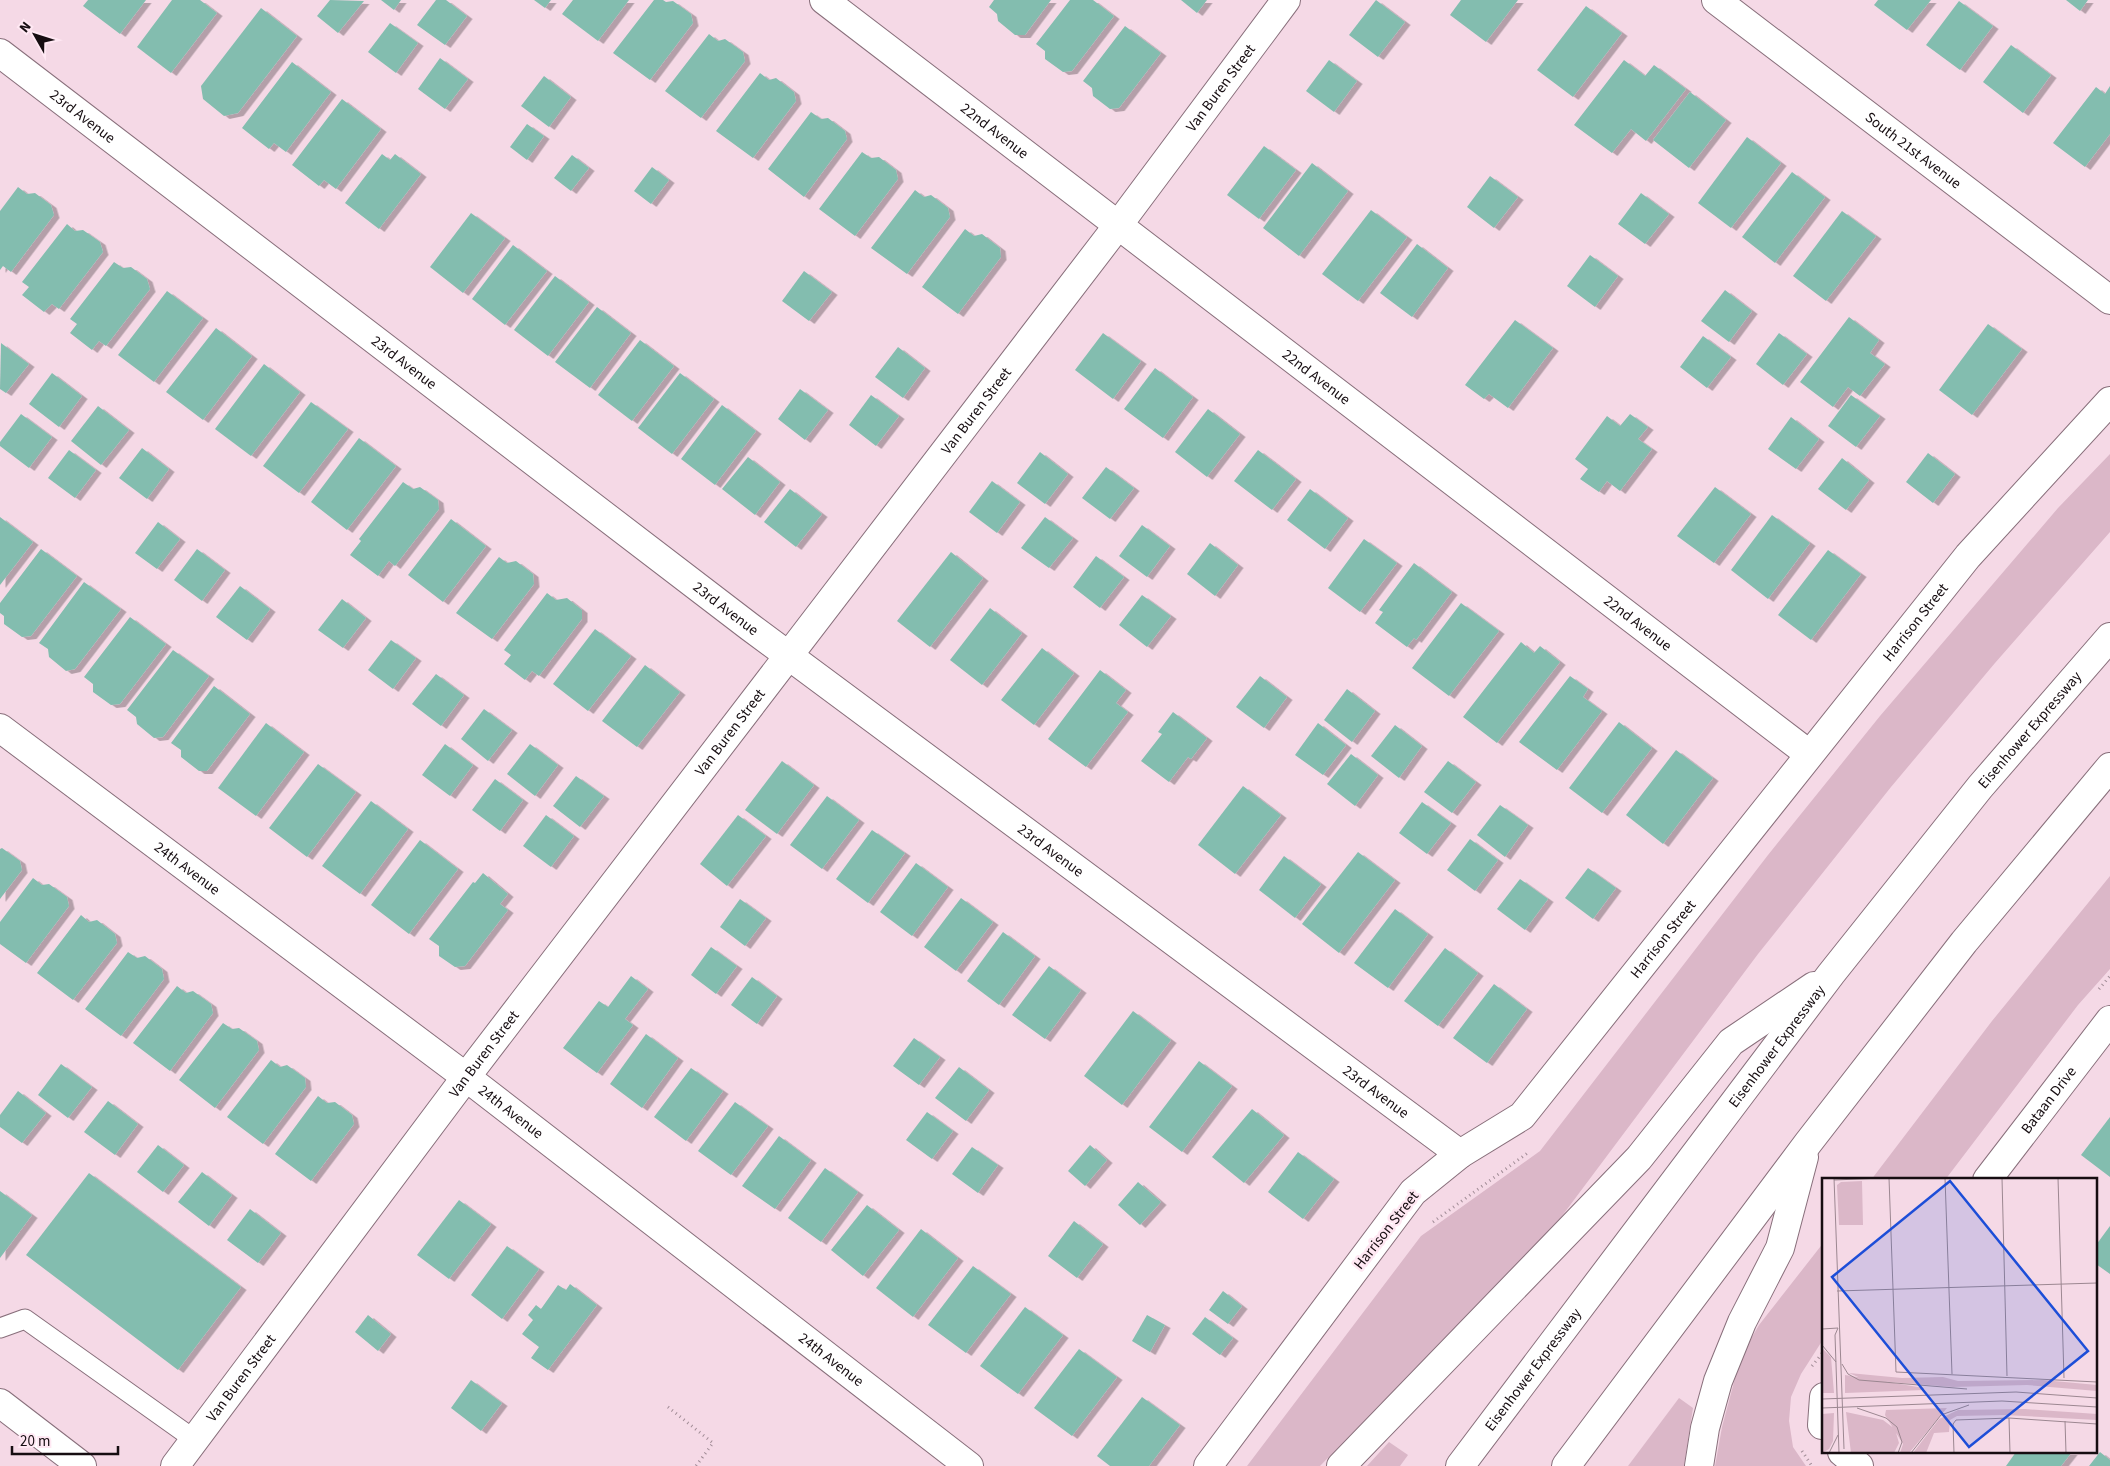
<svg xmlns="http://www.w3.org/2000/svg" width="2110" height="1466" font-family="'Source Sans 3',sans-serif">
<defs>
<filter id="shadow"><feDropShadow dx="5.5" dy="3" stdDeviation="0" flood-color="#0004"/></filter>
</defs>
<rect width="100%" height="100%" fill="#f5d9e6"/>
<g fill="#dbb7c8">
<polygon points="2110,454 2110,532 1995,663 1891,787 1758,954 1559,1220 1320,1466 1247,1466 1421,1236 1540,1151 1768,855 1880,716 2058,508"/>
<polygon points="2110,876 2110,969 2078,1005 1945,1180 1871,1180 1992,1021"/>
<polygon points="1824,1242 1824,1338 1801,1374 1791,1397 1789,1421 1793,1447 1806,1466 1715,1466 1722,1427 1741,1356 1759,1325"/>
<polygon points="1679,1398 1693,1408 1684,1466 1628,1466"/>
<polygon points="1389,1442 1408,1455 1400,1466 1367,1466"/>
</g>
<g fill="#83bdaf" filter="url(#shadow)">
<polygon points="88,0 146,0 120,34 83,6"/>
<polygon points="172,0 200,0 217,13 171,73 137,47"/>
<polygon points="330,0 364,1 338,33 317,16"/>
<polygon points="381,0 401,0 394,10"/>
<polygon points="436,0 446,0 467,16 445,45 417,25"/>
<polygon points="534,0 551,0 545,8"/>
<polygon points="573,0 629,0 598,41 562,14"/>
<polygon points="654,0 663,0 666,2 673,1 691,14 693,23 650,80 613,53"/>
<polygon points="994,0 1051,0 1025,35 1015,35 998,21 997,14 989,7"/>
<polygon points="1070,0 1093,0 1114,16 1072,71 1063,72 1045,59 1045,51 1036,44"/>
<polygon points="1181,0 1207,0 1197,13"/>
<polygon points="1376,0 1405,22 1378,57 1349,35"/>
<polygon points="1461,0 1518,0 1486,42 1450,15"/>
<polygon points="1878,0 1931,0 1907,30 1874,5"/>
<polygon points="2066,0 2088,0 2080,11"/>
<polygon points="1959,1 1993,26 1960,70 1926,45"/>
<polygon points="1586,6 1622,33 1573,97 1537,70"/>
<polygon points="261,8 297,36 238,113 224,116 203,99 201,86"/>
<polygon points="390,23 418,43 396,73 368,52"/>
<polygon points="1125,26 1161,53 1119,108 1110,109 1093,96 1092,88 1083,81"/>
<polygon points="709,34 718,41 725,39 743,52 745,61 701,118 665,91"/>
<polygon points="2011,45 2051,75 2023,113 1983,82"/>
<polygon points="440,58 468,79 445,109 418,89"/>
<polygon points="1329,60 1357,81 1334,112 1306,91"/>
<polygon points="1624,60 1645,76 1654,65 1686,89 1646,141 1631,129 1612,153 1574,125"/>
<polygon points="292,62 331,92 286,152 274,143 269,149 242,128"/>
<polygon points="760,73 769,80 776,78 794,92 796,101 753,158 716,131"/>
<polygon points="544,76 571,97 549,127 521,106"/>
<polygon points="2110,86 2110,134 2085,167 2053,143 2096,87 2105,94"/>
<polygon points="1690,92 1726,120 1689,168 1653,140"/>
<polygon points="342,99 381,129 336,189 324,180 319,186 292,165"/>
<polygon points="811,112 821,119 828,118 845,131 847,139 804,197 768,169"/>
<polygon points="527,124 544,136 527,160 510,147"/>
<polygon points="1747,137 1781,163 1731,228 1698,203"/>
<polygon points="1264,146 1296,170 1259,219 1227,195"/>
<polygon points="862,152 871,158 879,157 896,170 898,179 855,236 819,209"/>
<polygon points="382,154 390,160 395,154 421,174 379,229 345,203"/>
<polygon points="572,155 589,168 571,191 554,178"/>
<polygon points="1312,163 1348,191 1299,256 1263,228"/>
<polygon points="652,167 669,180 651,204 634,191"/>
<polygon points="1792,172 1825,197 1775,263 1742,237"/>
<polygon points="1490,176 1518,197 1494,228 1467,207"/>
<polygon points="18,187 27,194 35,193 51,205 54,215 11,272 3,266 0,270 0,211"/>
<polygon points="915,190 924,197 931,195 948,208 950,217 907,274 871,248"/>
<polygon points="1641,193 1669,214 1645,244 1618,224"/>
<polygon points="1371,210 1407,237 1358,301 1322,274"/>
<polygon points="1842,211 1876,236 1826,301 1793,276"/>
<polygon points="471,213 505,238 463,293 430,267"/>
<polygon points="67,224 75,231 83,230 100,242 103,252 59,309 52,304 44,312 22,295 29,287 22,282"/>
<polygon points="965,229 974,236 982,234 1000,248 1001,257 958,314 922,287"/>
<polygon points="1417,244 1448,268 1412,317 1380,293"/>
<polygon points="513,245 547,271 505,325 472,299"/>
<polygon points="1590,255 1618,276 1595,307 1567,286"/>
<polygon points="114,262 123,268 131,267 147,279 150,289 106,346 99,341 92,350 70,333 77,324 70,319"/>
<polygon points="804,271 832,292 809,321 782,301"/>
<polygon points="555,276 589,302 548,356 514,330"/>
<polygon points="1725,290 1752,311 1729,342 1701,321"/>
<polygon points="167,291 203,318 154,382 118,355"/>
<polygon points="597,307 631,333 590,388 555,362"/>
<polygon points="1849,317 1879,340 1870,353 1885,364 1860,396 1848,387 1833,407 1800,382"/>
<polygon points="1515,320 1553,348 1508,408 1489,394 1484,399 1465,385"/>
<polygon points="1988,324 2022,349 1972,415 1939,390"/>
<polygon points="216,328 252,356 203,420 166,392"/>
<polygon points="1103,333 1141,361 1113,399 1075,370"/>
<polygon points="1779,333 1807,354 1783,385 1756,364"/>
<polygon points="1703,336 1731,357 1707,388 1680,367"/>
<polygon points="640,340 674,366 632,421 598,395"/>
<polygon points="1,343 29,364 6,393 0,389"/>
<polygon points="898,347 925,368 903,398 875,377"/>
<polygon points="264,364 300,392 251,456 215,429"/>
<polygon points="1155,368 1193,397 1163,438 1124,409"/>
<polygon points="52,373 82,396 59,427 29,404"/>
<polygon points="680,373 714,399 672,454 638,428"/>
<polygon points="800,389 828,410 805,440 778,419"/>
<polygon points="871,395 899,416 876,446 849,425"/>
<polygon points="1851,395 1880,416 1856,447 1828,426"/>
<polygon points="311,402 348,429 299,493 263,466"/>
<polygon points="722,405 756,431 715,485 681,459"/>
<polygon points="98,406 129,430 101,465 71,441"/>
<polygon points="1208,409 1240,434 1207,477 1175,452"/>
<polygon points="21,414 52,437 29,468 0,446 0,442"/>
<polygon points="1630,414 1648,427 1638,439 1652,449 1620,491 1607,481 1599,492 1580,479 1588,469 1575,459 1607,416 1620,426"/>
<polygon points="1791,417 1819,439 1796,469 1768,449"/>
<polygon points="359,438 396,466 347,530 311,502"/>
<polygon points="142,448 169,469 147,499 119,478"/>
<polygon points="69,450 96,470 75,498 48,478"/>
<polygon points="1258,450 1296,479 1272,510 1234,481"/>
<polygon points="1040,452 1068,474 1045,504 1017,483"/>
<polygon points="1928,453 1955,474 1933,503 1906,482"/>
<polygon points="748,457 780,482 755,515 722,489"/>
<polygon points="1842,458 1869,480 1846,510 1818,489"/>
<polygon points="1106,467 1134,488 1110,519 1082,498"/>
<polygon points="992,481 1020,502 997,533 969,512"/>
<polygon points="403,482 413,489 420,487 438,500 439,509 395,566 389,561 378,576 350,555 361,541 359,539"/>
<polygon points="1715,487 1751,514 1714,563 1677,536"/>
<polygon points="790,489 822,514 796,547 764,522"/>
<polygon points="1310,489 1348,518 1325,549 1287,520"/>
<polygon points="1772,515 1810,543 1768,599 1731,570"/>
<polygon points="0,517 33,542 0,585"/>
<polygon points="1045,517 1073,538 1049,568 1021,548"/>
<polygon points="451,519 486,546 443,602 408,575"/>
<polygon points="158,522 180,539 157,569 135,553"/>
<polygon points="1142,525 1170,546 1147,577 1119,556"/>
<polygon points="1364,539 1397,563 1360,612 1328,588"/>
<polygon points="1210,543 1238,565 1215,596 1187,574"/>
<polygon points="41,549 77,576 31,636 22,637 4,624 4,616 0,613 0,603"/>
<polygon points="197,549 225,570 202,601 174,580"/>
<polygon points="1828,550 1861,574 1811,640 1778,615"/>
<polygon points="951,552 983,578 930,647 897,621"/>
<polygon points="1096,556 1124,577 1100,608 1073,587"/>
<polygon points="499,557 507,563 516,561 533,574 534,584 492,639 456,613"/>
<polygon points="1414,563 1452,592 1416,640 1414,638 1407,647 1375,623 1383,612 1379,610"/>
<polygon points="84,582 121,609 75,669 66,671 49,657 48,649 39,643"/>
<polygon points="240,586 270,609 247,640 216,617"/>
<polygon points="547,593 556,600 567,598 582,610 582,619 539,676 532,671 525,680 504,664 511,655 504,650"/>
<polygon points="1142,595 1171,616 1147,647 1119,625"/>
<polygon points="342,599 366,618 343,648 318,630"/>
<polygon points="1461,603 1499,631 1449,696 1412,668"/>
<polygon points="990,608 1022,633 982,685 950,660"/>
<polygon points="130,617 166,644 120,704 111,705 93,692 93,684 84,677"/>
<polygon points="595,629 631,656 588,711 553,684"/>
<polygon points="391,640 416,658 393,689 368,670"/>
<polygon points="1521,642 1534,653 1540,646 1560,662 1497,743 1463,717"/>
<polygon points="1042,648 1074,673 1034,725 1001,700"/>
<polygon points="173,650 209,676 163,737 154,738 137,724 136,717 127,710"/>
<polygon points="645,665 680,692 637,747 602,721"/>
<polygon points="1100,670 1126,690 1116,703 1128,712 1086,767 1048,739"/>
<polygon points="436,674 464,695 441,726 412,704"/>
<polygon points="1260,676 1287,697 1264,728 1236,707"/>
<polygon points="1570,676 1588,689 1583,697 1602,711 1557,770 1519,742"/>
<polygon points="214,686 250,714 207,771 199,771 181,757 181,750 171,743"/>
<polygon points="1347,689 1375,711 1352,742 1324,720"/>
<polygon points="484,709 512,730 488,761 461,739"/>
<polygon points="1173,712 1207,738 1191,759 1188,757 1169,782 1141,761 1162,734 1158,732"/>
<polygon points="1619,722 1652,748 1602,813 1569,788"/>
<polygon points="266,723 304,752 256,816 218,788"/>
<polygon points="1318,723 1346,745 1323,775 1295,755"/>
<polygon points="1395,725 1422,746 1399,778 1371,756"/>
<polygon points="445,744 473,765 450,796 422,775"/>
<polygon points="530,744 558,765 535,796 507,774"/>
<polygon points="1676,750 1713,778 1663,844 1626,815"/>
<polygon points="1351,754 1378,775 1355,806 1327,784"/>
<polygon points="782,761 814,785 777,834 745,810"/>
<polygon points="1448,761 1476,782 1452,813 1424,792"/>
<polygon points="318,764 356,792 307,857 269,828"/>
<polygon points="576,776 604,796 580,827 553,806"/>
<polygon points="495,779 523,800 500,831 472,810"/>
<polygon points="1243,786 1281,815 1235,874 1198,845"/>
<polygon points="827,796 859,820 822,869 790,845"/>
<polygon points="371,801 408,829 360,894 322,866"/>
<polygon points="1422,802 1451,823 1427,854 1399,833"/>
<polygon points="1500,805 1528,825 1505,857 1477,835"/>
<polygon points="546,815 574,836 551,867 523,846"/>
<polygon points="738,815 766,836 727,886 700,864"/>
<polygon points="872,830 905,853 868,903 836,879"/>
<polygon points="1470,839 1498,860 1475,891 1447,870"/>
<polygon points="420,840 458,869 409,934 371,905"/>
<polygon points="2,848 20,861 22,870 0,899 0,849"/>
<polygon points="1358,852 1395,880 1339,953 1302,924"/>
<polygon points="1284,856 1321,884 1295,918 1259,890"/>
<polygon points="916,863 948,887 912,936 880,912"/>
<polygon points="1588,868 1616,888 1593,919 1565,898"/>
<polygon points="483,873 508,894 500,904 508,910 465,966 455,967 439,956 439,946 429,939 473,882 475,883"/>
<polygon points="33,878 42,885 49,884 67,897 69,906 26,963 0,944 0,922"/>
<polygon points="1520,879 1548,899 1525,930 1497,909"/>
<polygon points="961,898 993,922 956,971 924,947"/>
<polygon points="740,899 766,918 745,946 720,927"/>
<polygon points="1395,909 1428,934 1388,988 1354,963"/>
<polygon points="81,915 89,922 97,920 115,934 117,943 73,1000 37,973"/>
<polygon points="1003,932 1035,956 999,1005 967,981"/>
<polygon points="711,947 737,966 716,994 691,975"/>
<polygon points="1445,948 1478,973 1438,1026 1404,1001"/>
<polygon points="128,952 137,958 145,956 162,969 164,979 121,1036 85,1009"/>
<polygon points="1049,966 1081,990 1045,1039 1012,1015"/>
<polygon points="631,976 648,989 625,1019 633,1025 597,1073 563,1048 599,1001 608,1007"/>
<polygon points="752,977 777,996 757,1024 731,1005"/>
<polygon points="1494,984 1527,1009 1487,1063 1453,1038"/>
<polygon points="177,986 186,993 193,991 211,1004 213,1013 170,1071 133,1043"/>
<polygon points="1133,1011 1171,1040 1122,1105 1084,1076"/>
<polygon points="223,1023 232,1029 239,1028 257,1041 259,1050 215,1108 179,1080"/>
<polygon points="646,1034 678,1058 642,1108 610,1084"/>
<polygon points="914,1038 940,1057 919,1085 893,1066"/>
<polygon points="271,1060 280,1067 287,1065 305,1078 306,1087 263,1144 227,1117"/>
<polygon points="1199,1061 1232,1086 1182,1152 1149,1127"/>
<polygon points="61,1064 92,1087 68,1118 38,1095"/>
<polygon points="959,1067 989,1090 966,1121 935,1098"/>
<polygon points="691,1068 723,1091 686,1141 654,1117"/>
<polygon points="18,1091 46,1113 22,1143 0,1127 0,1115"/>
<polygon points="318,1096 327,1103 335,1102 352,1115 354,1124 311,1181 275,1154"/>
<polygon points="108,1101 138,1124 115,1155 84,1132"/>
<polygon points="735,1102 768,1126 731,1175 698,1151"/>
<polygon points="1252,1109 1284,1135 1244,1183 1212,1157"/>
<polygon points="927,1112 953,1131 932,1159 906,1140"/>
<polygon points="2110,1117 2110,1177 2081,1155"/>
<polygon points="779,1136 811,1160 775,1209 742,1186"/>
<polygon points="158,1145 184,1165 163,1192 137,1172"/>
<polygon points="1090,1145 1107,1160 1085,1186 1068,1171"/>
<polygon points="972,1147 998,1165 978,1193 952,1174"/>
<polygon points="1298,1152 1334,1179 1303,1219 1268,1192"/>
<polygon points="825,1168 858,1192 821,1242 788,1218"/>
<polygon points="202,1172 232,1195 209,1226 178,1202"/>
<polygon points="89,1173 241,1287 178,1370 26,1255"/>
<polygon points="1138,1182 1161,1202 1140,1225 1118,1205"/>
<polygon points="0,1191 32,1215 0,1258"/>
<polygon points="459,1200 491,1224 449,1279 417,1255"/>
<polygon points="867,1205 899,1230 863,1276 831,1250"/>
<polygon points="250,1209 281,1233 258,1263 227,1240"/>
<polygon points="1074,1221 1103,1244 1077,1278 1048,1256"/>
<polygon points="2110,1226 2110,1274 2096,1264 2096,1245"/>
<polygon points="921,1229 958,1258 913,1317 876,1288"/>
<polygon points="507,1246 539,1269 502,1319 471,1295"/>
<polygon points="973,1266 1011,1294 966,1353 928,1325"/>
<polygon points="570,1284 597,1305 548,1370 531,1358 539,1347 522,1334 533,1320 528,1315 536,1305 541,1309 558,1285 566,1290"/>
<polygon points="1223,1291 1242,1306 1228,1324 1209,1310"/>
<polygon points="1025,1307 1063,1335 1018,1394 980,1366"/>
<polygon points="368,1315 391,1334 378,1351 355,1332"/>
<polygon points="1147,1315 1165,1325 1150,1352 1132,1341"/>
<polygon points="1205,1317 1233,1338 1220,1355 1192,1334"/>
<polygon points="1079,1349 1117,1377 1072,1436 1034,1408"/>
<polygon points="471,1380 502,1403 481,1431 451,1408"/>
<polygon points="1142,1397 1180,1425 1149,1466 1110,1466 1097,1456"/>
<polygon points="2016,1452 2072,1452 2061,1466 2006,1466"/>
<polygon points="2100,1452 2110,1460 2110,1466 2089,1466"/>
</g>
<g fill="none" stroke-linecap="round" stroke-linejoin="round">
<defs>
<polyline id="service" points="0,1328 25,1319 195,1440"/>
<g id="minor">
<path id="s1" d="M824 0 1809 754"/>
<path id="s2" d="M1716 0 2110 300"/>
<path id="s3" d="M0 53 750 627 1460 1154 1413 1192 1208 1466"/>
<path id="s4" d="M0 728 466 1077 969 1466"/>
<polyline points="1842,1452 1859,1466"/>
<path id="s5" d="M175 1466 466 1077 1119 224 1286 0"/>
</g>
<g id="tertiary">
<path id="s6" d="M1460 1154 1522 1116 1968 556 2110 401"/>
<path id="s7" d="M1987 1180 2110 1020"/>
<polyline points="1822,1425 1824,1397"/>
</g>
<polyline id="secondary" points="0,1403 82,1466"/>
<g id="motorway">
<polyline points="1341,1466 1639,1158 1731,1042 1814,986"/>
<path id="s8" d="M1460 1466 1831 974 1980 787 2110 637"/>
<polyline points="1566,1466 1808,1143 1964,942 2110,767"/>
<polyline points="1699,1466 1705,1428 1718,1381 1742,1322 1780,1248 1804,1157"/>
</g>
</defs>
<use href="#service" stroke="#886f7b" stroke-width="21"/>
<use href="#minor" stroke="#886f7b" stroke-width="30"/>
<use href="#tertiary" stroke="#886f7b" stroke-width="30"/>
<use href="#secondary" stroke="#886f7b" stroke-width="30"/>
<use href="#motorway" stroke="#886f7b" stroke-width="30"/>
<g stroke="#a18c96" stroke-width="3" stroke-dasharray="1 4" stroke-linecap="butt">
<polyline points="2099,989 2110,976"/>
<polyline points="1433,1222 1529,1152"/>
<polyline points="1812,1366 1824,1351"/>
<polyline points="668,1407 713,1443 696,1466"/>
<polyline points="1802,1451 1812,1466"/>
</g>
<use href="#service" stroke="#fff" stroke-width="19"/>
<use href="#minor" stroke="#fff" stroke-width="28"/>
<use href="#tertiary" stroke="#fff" stroke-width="28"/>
<use href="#secondary" stroke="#fff" stroke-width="28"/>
<use href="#motorway" stroke="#fff" stroke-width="28"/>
</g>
<g text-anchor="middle" stroke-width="5" stroke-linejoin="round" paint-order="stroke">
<g font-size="15" fill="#160d11" stroke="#ffe8f3">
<text dy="5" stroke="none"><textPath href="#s5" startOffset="1730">Van Buren Street</textPath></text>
<text dy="5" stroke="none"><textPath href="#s3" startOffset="104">23rd Avenue</textPath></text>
<text dy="5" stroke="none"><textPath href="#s1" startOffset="215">22nd Avenue</textPath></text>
<text dy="5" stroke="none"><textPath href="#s2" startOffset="248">South 21st Avenue</textPath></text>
<text dy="5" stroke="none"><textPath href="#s3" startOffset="509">23rd Avenue</textPath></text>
<text dy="5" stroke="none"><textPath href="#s1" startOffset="620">22nd Avenue</textPath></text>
<text dy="5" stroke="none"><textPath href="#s5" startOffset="1325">Van Buren Street</textPath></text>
<text dy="5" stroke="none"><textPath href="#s3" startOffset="914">23rd Avenue</textPath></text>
<text dy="5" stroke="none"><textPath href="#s1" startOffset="1025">22nd Avenue</textPath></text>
<text dy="5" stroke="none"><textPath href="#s6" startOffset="704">Harrison Street</textPath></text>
<text dy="5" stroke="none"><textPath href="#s8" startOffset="931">Eisenhower Expressway</textPath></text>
<text dy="5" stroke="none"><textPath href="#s5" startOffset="920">Van Buren Street</textPath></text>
<text dy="5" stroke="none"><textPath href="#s3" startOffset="1319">23rd Avenue</textPath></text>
<text dy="5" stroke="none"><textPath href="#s4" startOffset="234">24th Avenue</textPath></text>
<text dy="5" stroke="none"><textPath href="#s6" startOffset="299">Harrison Street</textPath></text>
<text dy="5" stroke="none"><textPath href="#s8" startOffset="526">Eisenhower Expressway</textPath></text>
<text dy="5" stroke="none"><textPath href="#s5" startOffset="515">Van Buren Street</textPath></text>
<text dy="5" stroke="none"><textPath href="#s3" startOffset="1724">23rd Avenue</textPath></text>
<text dy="5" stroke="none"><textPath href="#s7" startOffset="101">Bataan Drive</textPath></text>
<text dy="5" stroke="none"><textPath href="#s4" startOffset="639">24th Avenue</textPath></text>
<text transform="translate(1386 1230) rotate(-52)" y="5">Harrison Street</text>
<text dy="5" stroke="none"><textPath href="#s4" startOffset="1044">24th Avenue</textPath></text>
<text dy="5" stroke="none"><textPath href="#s8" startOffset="121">Eisenhower Expressway</textPath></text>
<text dy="5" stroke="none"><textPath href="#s5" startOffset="110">Van Buren Street</textPath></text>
</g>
</g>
<g transform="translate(1822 1178)">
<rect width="275" height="275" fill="#f5d9e6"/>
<path d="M40 3 41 47H17L15 7 19 4ZM0 170 9 179 12 215H0ZM27 195 80 200 121 199 136 203 221 202 275 207V213L205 207 131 209 43 202ZM23 197 102 210V212L23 215ZM125 230 87 275H78L81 266 63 237 64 232ZM203 231 275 236V242L183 237 135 238 128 242 127 254 112 255 104 275H91L117 241 136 232ZM24 234 61 242 73 251 77 265 72 275H29ZM12 235 11 263 7 271 0 275V236Z" fill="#dbb7c8"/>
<path fill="none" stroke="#9c8791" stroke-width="1" d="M12 0 22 271M67 0 74 194 275 204M123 0 130 196M180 0 185 198M236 0 242 200M12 2 61 0M15 113 275 105M16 150 13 157 17 275M0 151 16 150M0 167 14 184M20 186 26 196 37 202 145 211M0 221 194 214 275 220M0 230 180 223 275 229M35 230 64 240 75 249 80 264 76 275M187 240 188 275M243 243 244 275M7 275 16 257M89 275 119 237 147 227M132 275 131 246 134 242 187 240 275 246"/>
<path fill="#1d4ed8" fill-opacity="0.15" stroke="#1d4ed8" stroke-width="2.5" d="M128 3 266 173 147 269 10 99Z"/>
<rect width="275" height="275" fill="none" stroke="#160d11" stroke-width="2.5"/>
</g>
<g transform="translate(35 35) rotate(309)" stroke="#ffe8f3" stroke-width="4" paint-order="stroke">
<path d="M0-4L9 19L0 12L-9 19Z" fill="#160d11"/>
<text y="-8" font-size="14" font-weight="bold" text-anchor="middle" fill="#160d11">N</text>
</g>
<path d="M12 1446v8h106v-8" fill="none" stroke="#160d11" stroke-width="2.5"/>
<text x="20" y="1446" font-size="15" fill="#160d11" stroke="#ffe8f3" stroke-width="4" paint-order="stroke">20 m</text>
</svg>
